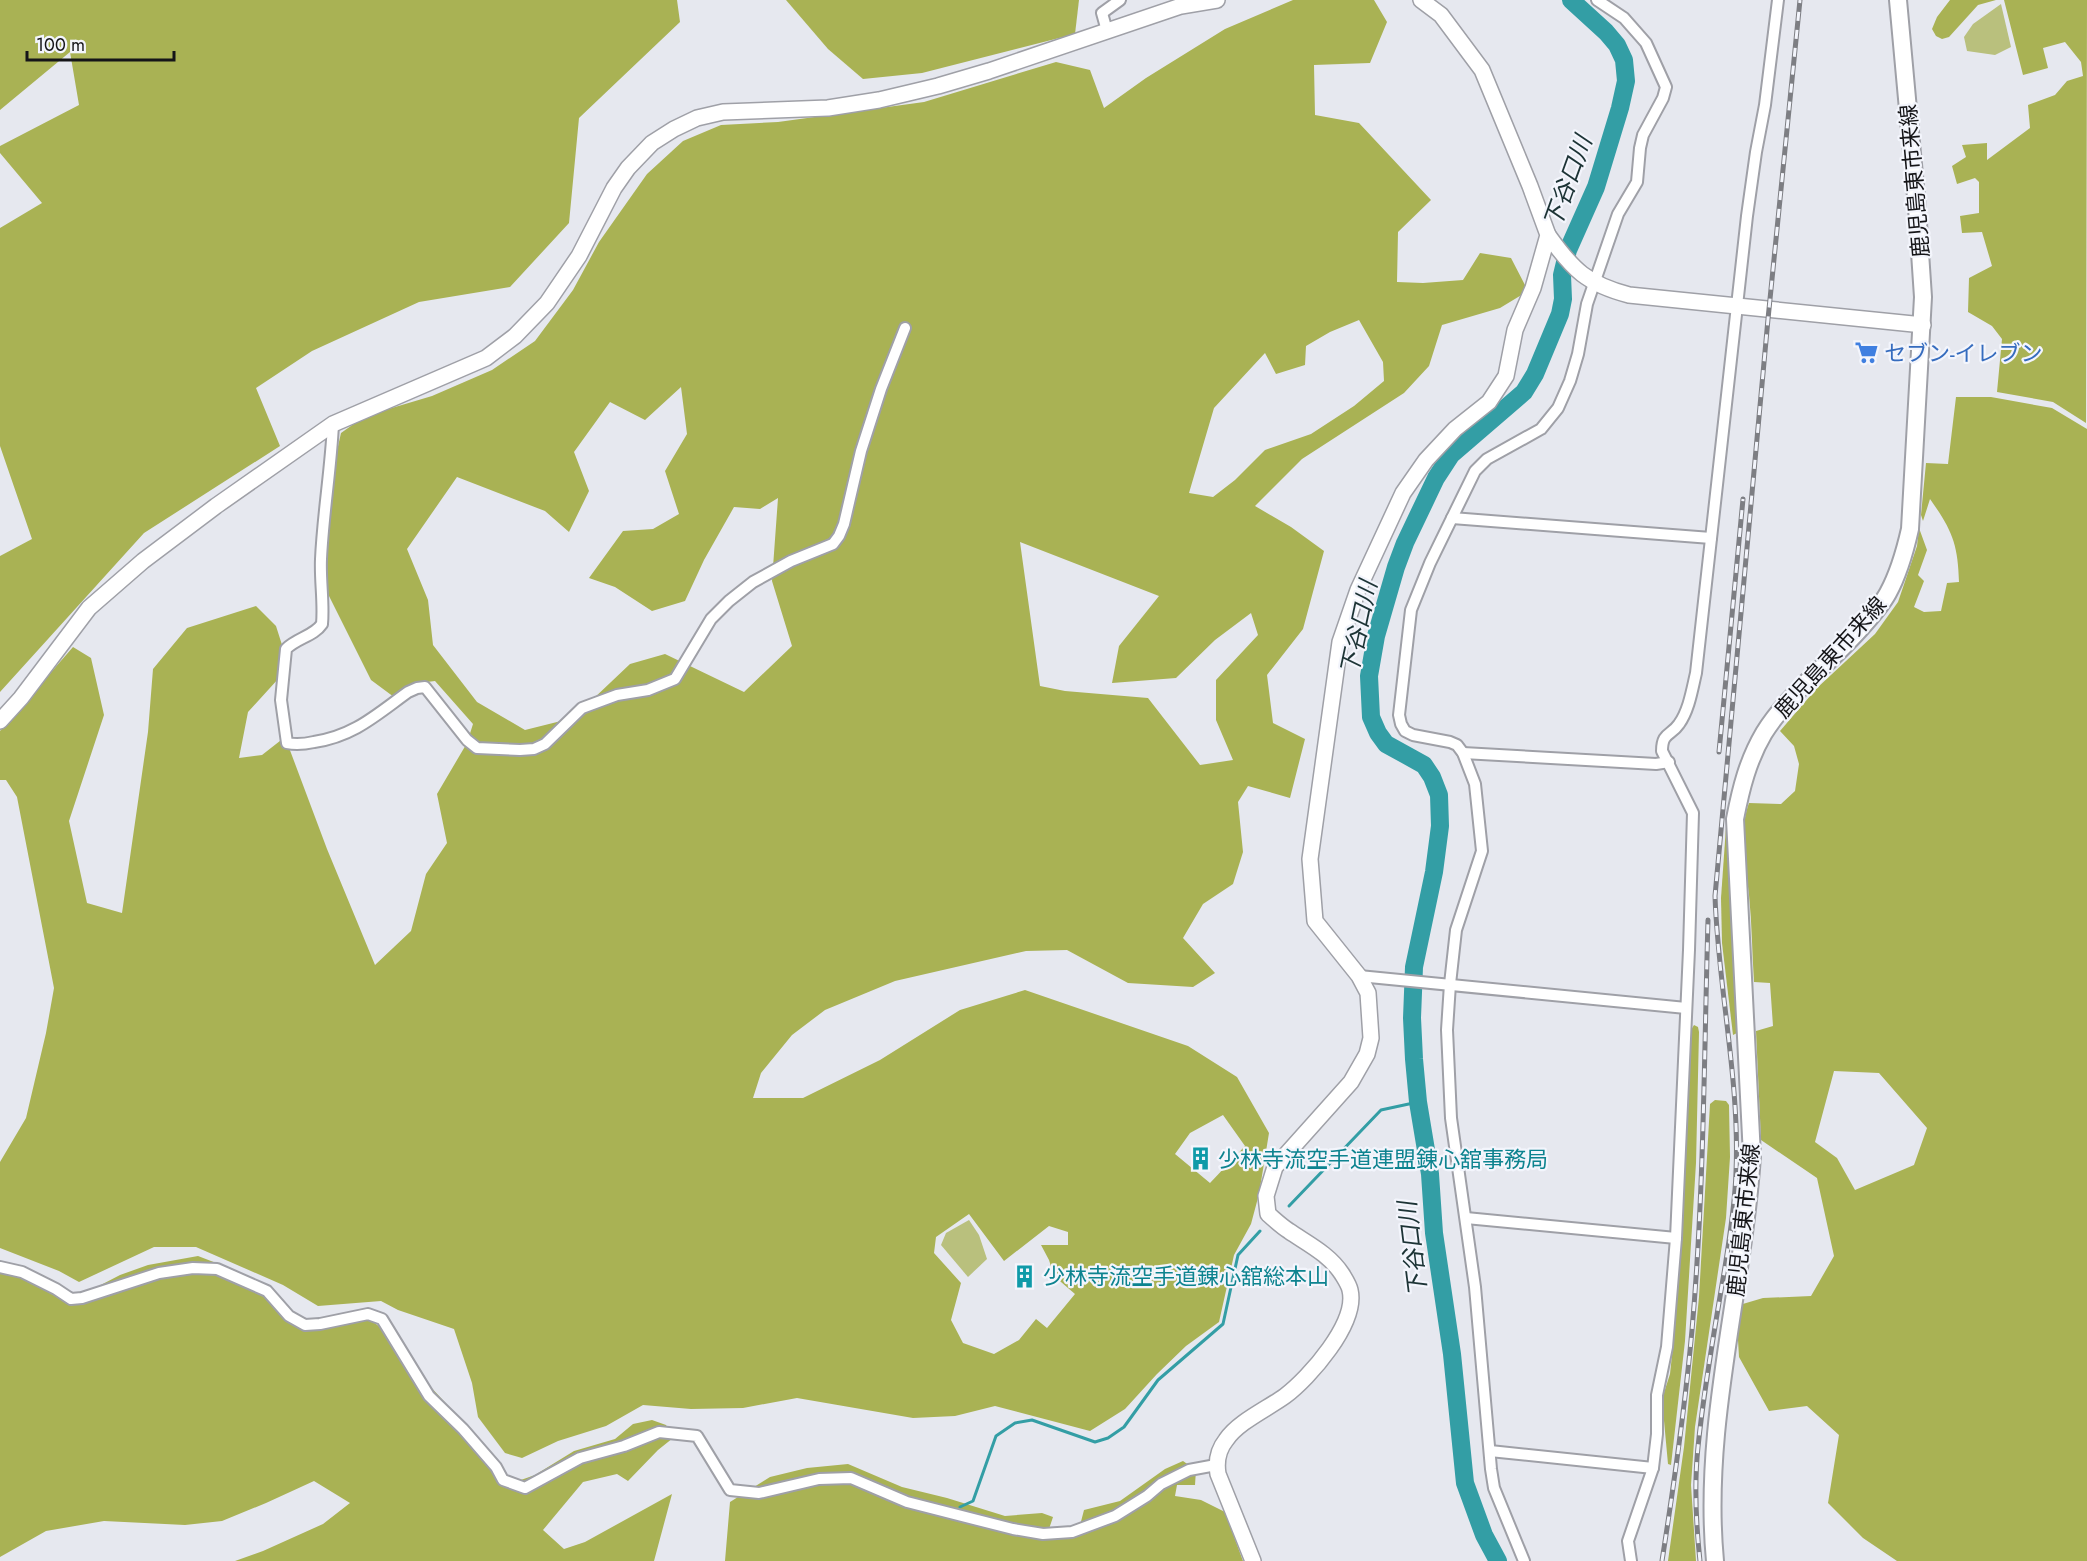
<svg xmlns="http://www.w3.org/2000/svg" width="2087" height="1561" font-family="Jost,'Noto Sans JP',sans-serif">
<rect width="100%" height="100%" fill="#e6e8ef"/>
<g fill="#b9c07d">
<polygon points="2001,4 2011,47 1995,55 1967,51 1964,37 1973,24"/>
<polygon points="969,1220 979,1235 987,1259 968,1277 941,1245 946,1233"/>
</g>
<g fill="#a9b254" fill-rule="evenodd">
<polygon points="0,0 677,0 680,22 579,118 569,223 510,287 419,302 312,351 256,388 280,446 144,533 0,692 0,556 32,539 0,446 0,228 42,203 0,153 0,146 79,105 70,52 0,110"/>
<polygon points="786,0 1079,0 1075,34 922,73 863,79 828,49"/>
<path d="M1293 0H1374L1387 22 1370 63 1314 65 1315 115 1359 123 1431 200 1398 232 1397 282 1423 283 1463 280 1480 253 1511 258 1528 291 1500 308 1442 325 1429 366 1404 393 1302 459 1255 506 1291 527 1324 551 1303 629 1267 675 1273 723 1305 739 1290 798 1248 786 1238 802 1243 852 1233 884 1203 904 1183 938 1215 973 1193 987 1128 983 1067 950 1026 951 895 981 825 1010 792 1035 761 1073 753 1098H803L880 1060 960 1010 1025 990 1188 1046 1237 1077 1269 1133 1259 1194 1251 1224 1234 1255 1219 1322 1186 1346 1157 1374 1125 1409 1090 1431 995 1406 955 1416 913 1418 797 1398 743 1408 691 1409 643 1405 606 1426 558 1441 522 1458 505 1453 478 1417 472 1383 454 1329 398 1310 381 1301 318 1306 283 1285 196 1247H154L79 1282 59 1271 0 1248V1162L26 1118 46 1033 54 988 17 797 6 780H0V731L73 647 91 658 104 715 69 821 87 903 122 913 148 732 153 669 187 628 256 606 276 626 289 667 248 712 239 758 262 755 285 737 327 849 375 965 411 931 426 874 447 843 437 794 467 743 473 724 435 681 419 683 398 700 371 680 326 590V500L341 433 365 416 432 396 492 370 535 341 573 290 599 242 647 174 683 141 721 125 778 122 924 102 1056 62 1090 70 1104 108 1146 78 1225 29ZM1359 320 1383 362 1384 381 1354 406 1311 434 1265 450 1235 480 1213 497 1189 493 1214 408 1265 353 1276 374 1305 365 1306 346 1330 332ZM681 387 687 434 665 471 679 514 653 529 623 531 589 578 615 587 652 611 685 601 704 560 734 507 760 509 778 498 772 581 792 646 744 692 665 654 630 664 573 718 525 730 477 702 433 645 428 600 407 549 457 477 545 511 569 532 589 491 574 452 610 402 645 420ZM1020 542 1159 596 1119 646 1112 683 1176 678 1215 640 1251 613 1258 635 1216 680V720L1233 760 1200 765 1148 698 1065 691 1040 686ZM1223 1115 1245 1146 1210 1183 1175 1154 1190 1133ZM969 1214 1004 1261 1049 1226 1068 1232V1245H1041L1049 1260 1054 1276 1075 1294 1047 1328 1036 1319 1019 1340 994 1354 963 1343 951 1320 961 1283 934 1253 936 1237Z"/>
<polygon points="1950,0 1996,0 1978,5 1949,37 1942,39 1936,36 1932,29 1937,17"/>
<polygon points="2004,0 2087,0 2086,423 2053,402 1997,392 2002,339 1992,326 1968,312 1969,278 1992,266 1982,232 1962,233 1960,216 1979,213 1979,182 1975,178 1957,184 1952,166 1966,157 1962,145 1987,143 1987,160 2030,128 2028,105 2055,95 2067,81 2083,76 2081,62 2065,42 2043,48 2048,68 2023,75"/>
<path d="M1956 397H1991L2052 408 2087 429V1561H1897L1863 1538 1828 1503 1839 1435 1807 1406 1769 1411 1739 1357 1736 1306 1763 1298 1811 1296 1834 1256 1817 1178 1761 1140 1756 1031 1773 1026 1770 983 1754 982C1752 953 1752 924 1749 895 1746 865 1738 832 1749 803L1781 804 1795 791 1799 764 1794 746 1780 731 1817 688 1875 634 1898 602 1917 546 1919 528 1927 550 1918 575 1924 581 1914 607 1924 612 1941 611 1947 583 1959 582C1958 544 1952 530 1930 499L1923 521 1921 515 1926 463 1948 464ZM1834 1071 1879 1073 1927 1128 1914 1165 1855 1190 1837 1158 1815 1142Z"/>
<polygon points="1726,827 1729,829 1737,1033 1733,1035 1722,943 1721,898"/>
<polygon points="1694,1025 1698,1027 1699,1032 1696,1163 1685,1341 1671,1465 1668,1464 1662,1399 1670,1374 1675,1327 1691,1030"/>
<polygon points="1715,1100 1726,1101 1729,1105 1730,1157 1726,1218 1695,1427 1691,1485 1696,1561 1668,1561 1684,1447 1699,1297 1710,1104"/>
<polygon points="198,1256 237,1271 265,1285 291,1315 313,1321 368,1318 388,1333 415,1370 488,1449 493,1469 506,1477 518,1481 535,1475 574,1451 615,1439 633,1424 652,1420 666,1425 673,1438 658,1450 628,1481 617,1474 583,1482 543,1530 564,1549 585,1542 672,1494 654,1561 235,1561 263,1551 323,1524 350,1503 314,1481 266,1503 222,1521 185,1525 104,1521 46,1531 0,1557 0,1264 71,1294 95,1288 120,1275 148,1265"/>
<polygon points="1183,1461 1196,1470 1195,1485 1177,1485 1175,1496 1201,1500 1225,1512 1243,1561 725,1561 730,1502 770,1477 807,1468 848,1464 902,1487 947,1498 1005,1516 1042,1513 1053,1517 1046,1538 1060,1539 1077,1537 1084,1510 1120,1501 1165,1469"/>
</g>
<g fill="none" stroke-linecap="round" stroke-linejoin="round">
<g stroke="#339ea5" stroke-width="3">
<polyline points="1289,1206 1381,1110 1418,1102"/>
<polyline points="960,1507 973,1501 996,1436 1015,1423 1032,1420 1095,1442 1108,1438 1124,1427 1158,1380 1223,1324 1238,1255 1260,1231"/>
</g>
<polyline stroke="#339ea5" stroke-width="18" points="1498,1561 1484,1535 1465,1483 1452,1354 1434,1233 1430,1174 1418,1102 1414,1059 1412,1018 1414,967 1434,872 1440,826 1439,795 1432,777 1424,765 1386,744 1378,733 1371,717 1369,676 1376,636 1396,567 1405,543 1436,478 1451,455 1524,392 1535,374 1560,314 1563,299 1562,275 1568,250 1596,187 1620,108 1626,81 1624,60 1617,45 1606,32 1571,0"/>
<defs>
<g id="street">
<polyline points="1107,31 1102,13 1120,0"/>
<path d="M333 424C331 469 323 514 321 559 320 581 324 603 322 624 314 636 297 638 286 649L281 700 287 743C296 745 305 744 314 742 354 736 376 715 408 692L417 688 425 687 467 740 477 748 520 750 534 749 545 744 582 708 617 695 648 690 675 679 711 619 729 601 753 582 791 561 833 544 839 536 844 524 861 451 881 389 905 328"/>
<polyline points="1452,518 1711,538"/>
<polyline points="1463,753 1656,764 1669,762"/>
<polyline points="1359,976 1686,1008"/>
<polyline points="1466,1218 1676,1238"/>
<polyline points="0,1267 22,1272 56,1289 71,1299 82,1298 159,1273 193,1268 217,1269 267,1291 289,1316 305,1325 320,1324 368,1314 382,1319 429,1396 463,1429 496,1467 503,1480 525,1488 580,1458 624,1446 659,1432 697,1436 730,1490 759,1493 819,1479 851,1478 907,1502 1013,1529 1043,1534 1072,1532 1115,1516 1147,1496 1161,1484 1189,1470 1216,1465"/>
<polyline points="1490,1451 1653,1468"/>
<polyline points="1524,1561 1494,1488 1491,1469 1475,1287 1451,1118 1447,1030 1450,984 1456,930 1482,851 1475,784 1463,753 1457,745 1450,742 1413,735 1405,731 1401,724 1399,715 1411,610 1430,563 1475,471 1487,459 1541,429 1558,408 1570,381 1578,354 1587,304 1618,214 1637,182 1640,148 1643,135 1663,98 1666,87 1646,43 1624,18 1597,0"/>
<path d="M1631 1561 1628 1541 1653 1468 1657 1434V1395L1667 1347 1676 1238 1689 950 1693 813 1662 751C1662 732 1671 736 1679 724 1689 710 1692 690 1696 673L1747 216 1756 152 1765 105 1778 0"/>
</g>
<g id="secondary">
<path d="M1548 235C1573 270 1587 284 1629 295L1923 325"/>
<polyline points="0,721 21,698 89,608 143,561 216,506 333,424 486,358 515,336 547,303 579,256 614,188 628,168 652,143 674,129 697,118 723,112 828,108 879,100 938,86 989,71 1181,6 1217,0"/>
<path d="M1253 1561 1218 1474C1216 1462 1218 1450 1226 1440 1238 1422 1267 1409 1285 1396 1309 1378 1358 1323 1350 1290 1349 1285 1345 1279 1342 1274 1329 1254 1308 1244 1289 1231 1281 1226 1275 1220 1268 1214L1266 1196 1275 1167 1351 1082 1367 1054 1371 1038 1368 993 1359 976 1315 921 1310 859 1340 642 1358 590 1403 493 1426 460 1455 429 1489 402 1506 376 1515 330 1533 288 1548 235 1530 186 1482 70 1441 15 1421 0"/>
</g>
<path id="primary" d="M1715 1561C1702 1425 1743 1291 1752 1156L1735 819C1741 788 1748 760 1764 733 1789 693 1829 664 1860 629 1870 618 1881 606 1888 593 1899 573 1905 551 1910 529L1923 297 1917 208 1898 0"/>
</defs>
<use href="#street" stroke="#9fa0a7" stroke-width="14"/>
<use href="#secondary" stroke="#9fa0a7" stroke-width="18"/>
<use href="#primary" stroke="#9fa0a7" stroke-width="20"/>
<use href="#street" stroke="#fff" stroke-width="10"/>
<use href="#secondary" stroke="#fff" stroke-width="15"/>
<use href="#primary" stroke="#fff" stroke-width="16"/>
<defs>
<g id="rail">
<polyline points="1719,752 1743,499"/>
<path d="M1662 1561C1674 1484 1685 1408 1692 1330 1704 1194 1704 1057 1708 920"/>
<path d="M1700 1561C1696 1524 1694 1485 1698 1447 1704 1387 1715 1327 1725 1267 1730 1236 1735 1204 1736 1172 1740 1080 1718 988 1715 896L1768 319 1800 0"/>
</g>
</defs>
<use href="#rail" stroke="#7d7e83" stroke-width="5"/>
<use href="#rail" stroke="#f3f5fc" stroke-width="3" stroke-dasharray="9" stroke-linecap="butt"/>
</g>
<defs>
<symbol id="supermarket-bare" viewBox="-9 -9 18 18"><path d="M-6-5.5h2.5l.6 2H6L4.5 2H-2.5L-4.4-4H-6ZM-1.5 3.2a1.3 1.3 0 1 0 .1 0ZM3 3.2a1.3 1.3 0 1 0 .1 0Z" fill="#3f7fe0" stroke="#f3f5fc" stroke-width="2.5" paint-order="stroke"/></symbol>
<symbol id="building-bare" viewBox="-9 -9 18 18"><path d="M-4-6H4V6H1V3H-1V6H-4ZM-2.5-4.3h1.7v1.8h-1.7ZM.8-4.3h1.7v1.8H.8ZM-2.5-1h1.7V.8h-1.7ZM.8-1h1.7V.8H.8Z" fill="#0f9aa8" stroke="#f3f5fc" stroke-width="2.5" paint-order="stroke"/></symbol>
</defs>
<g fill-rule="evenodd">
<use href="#supermarket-bare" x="1850" y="336" width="33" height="33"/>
<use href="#building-bare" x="1184" y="1142" width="33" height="33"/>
<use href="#building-bare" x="1008" y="1260" width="33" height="33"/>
</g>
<g text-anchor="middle" stroke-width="4.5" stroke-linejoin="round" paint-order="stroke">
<g font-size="22" fill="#151518" stroke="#f3f5fc">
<text transform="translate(1914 181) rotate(-95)" y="8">鹿児島東市来線</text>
<text transform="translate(1830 657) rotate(-48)" y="8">鹿児島東市来線</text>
<text transform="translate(1743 1220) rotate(-84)" y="8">鹿児島東市来線</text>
</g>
<g font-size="22" fill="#366cbe" stroke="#f3f5fc" text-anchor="start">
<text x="1884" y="361">セブン-イレブン</text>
</g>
<g font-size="22" fill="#0d838f" stroke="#f3f5fc" text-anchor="start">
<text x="1218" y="1167">少林寺流空手道連盟錬心舘事務局</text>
<text x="1043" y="1284">少林寺流空手道錬心舘総本山</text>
</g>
<g font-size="24" font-style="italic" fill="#1c3335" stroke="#f3f5fc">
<text transform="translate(1568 182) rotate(-70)" y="8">下谷口川</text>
<text transform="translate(1359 628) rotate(-78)" y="8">下谷口川</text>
<text transform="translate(1413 1249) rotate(-97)" y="8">下谷口川</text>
</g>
</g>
<path d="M27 51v9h147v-9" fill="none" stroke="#151518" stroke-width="3"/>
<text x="36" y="51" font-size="18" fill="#151518" stroke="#f3f5fc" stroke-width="4.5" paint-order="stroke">100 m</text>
</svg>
